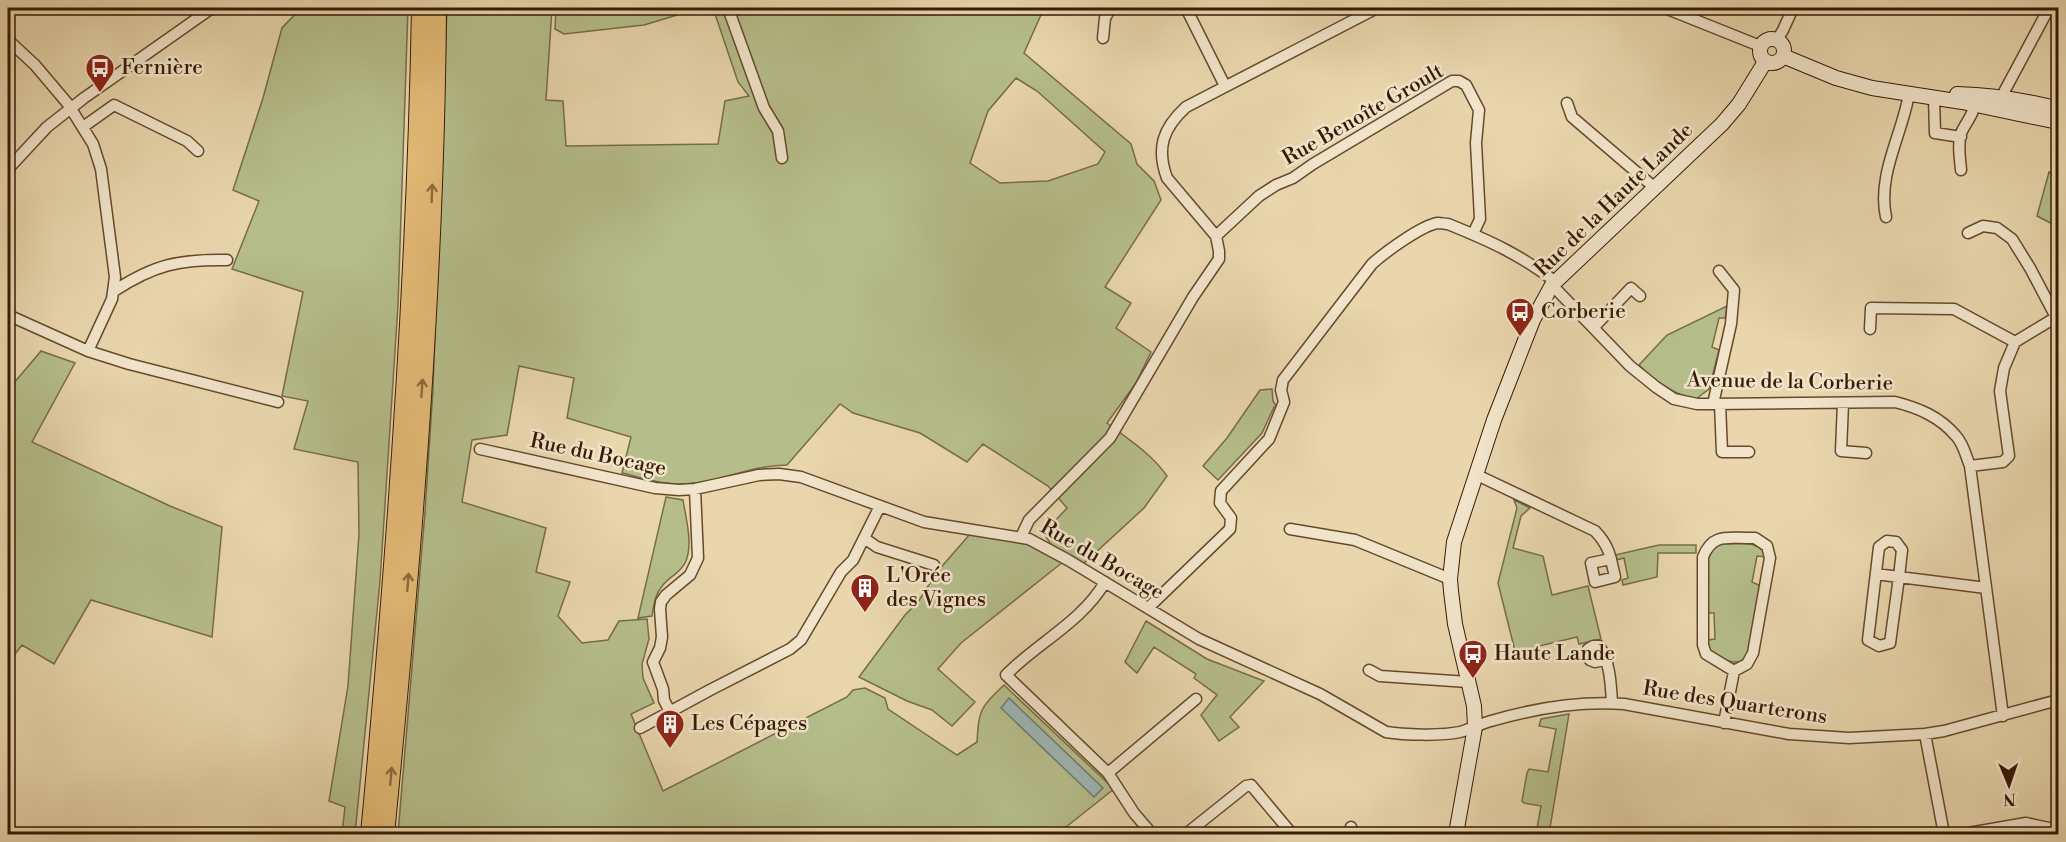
<svg xmlns="http://www.w3.org/2000/svg" width="2066" height="842" font-family="'Libre Bodoni',serif">
  <rect width="100%" height="100%" fill="#e9d6ad"/>
  <filter id="stains"><feTurbulence type="fractalNoise" baseFrequency=".00333" numOctaves="4"/><feColorMatrix values="0 0 0 0 .2 0 0 0 0 .09 0 0 0 0 .02 0 0 0 .5 -.17"/></filter>
  <radialGradient id="worn" r=".72"><stop offset=".6" stop-color="#630" stop-opacity="0"/><stop offset="1" stop-color="#630" stop-opacity=".3"/></radialGradient>
  <path fill="#b5be8b" stroke="#776c48" stroke-width="1.5" fill-rule="evenodd" d="M301,8H408L398,305L380,581L355,834H342L345,807L329,801L348,686L359,534L358,462L294,449L308,401L282,396L303,292L232,269L259,201L233,190L263,98L282,28Z
    M447,8H552L546,100L563,101L566,146L718,144L725,101L749,96L738,82L713,8H1044L1024,53L1131,144L1137,164L1154,181L1161,200L1105,287L1131,303L1116,328L1151,352L1136,383L1107,423C1128,439 1152,454 1167,476L1144,508L1083,564L1054,549L1046,537L1055,521L1067,508L1048,486L983,444L967,462L920,433L853,413L840,404L787,465C749,465 714,485 677,484C659,484 639,477 622,473L631,437L567,418L574,378L519,366L507,435L472,440L462,502L546,528L536,572L570,582L558,616L582,643L608,640L619,621L647,619L649,639L642,664L643,678L654,703L631,714L663,791L847,697L853,690L865,688L885,698L888,709L957,755L977,742C979,709 980,708 1004,685L1114,789L1066,827L1061,832L1063,834H398L425,512L433,389ZM1016,78L1037,91L1105,152L1098,164L1048,181L1000,183L970,163L988,111Z
    M556,8H682L677,15L644,25L564,34L555,29Z
    M2049,172L2058,175V227L2037,216Z
    M1727,306L1725,318H1719L1712,347L1719,350L1709,389L1696,399C1672,394 1656,382 1639,365L1667,335Z
    M41,351L75,363L32,442L170,506L222,527L212,637L91,600L54,664L22,645L8,663V390Z
    M1272,389L1273,401L1278,409L1274,407L1262,433L1218,480L1203,466L1227,438L1260,390Z
    M666,497L683,500C686,519 693,543 686,561C681,573 670,576 663,585C655,594 654,604 652,616L638,618Z
    M1514,500L1530,508L1521,516L1513,548L1543,556L1552,595L1588,586L1601,639L1579,644L1577,637L1535,647L1537,654L1517,659L1498,583L1517,508Z
    M970,534L1024,542L1063,562L961,643L938,669L975,702L952,726L932,710L907,701L859,677L905,615L918,602L937,572Z
    M1722,544C1737,544 1761,539 1766,557L1757,556L1752,582L1761,586L1747,660C1734,665 1720,660 1709,651L1708,640L1715,639L1714,613H1707L1708,553L1712,548Z
    M1659,545H1696V553H1658L1657,577L1623,585L1622,580L1628,578L1624,558L1616,560L1615,555Z
    M1146,621L1207,659L1264,681L1230,717L1239,727L1219,741L1201,715L1217,695L1194,678L1196,674L1154,647L1137,673L1125,662Z
    M1569,714L1549,834H1536L1541,806L1524,803L1522,801L1527,773L1529,769L1548,772L1556,729L1539,726L1541,719Z"/>
  <path fill="#9cb6b5" stroke="#74786e" stroke-width="1.5" d="M1009,698L1103,788L1094,797L1001,708Z"/>
  <g fill="none" stroke-linecap="round" stroke-linejoin="round">
    <g stroke="#65492e" stroke-width="13">
      <path id="street" d="M728,8L764,108L778,131L782,158
        M1186,8L1225,86
        M1665,8L1760,46
        M1103,38L1105,18L1111,8
        M8,40L35,65L68,104L93,144L101,169L115,277L112,299L88,351
        M1777,40L1783,30L1793,8
        M1934,98L1935,133L1961,137
        M1567,103L1572,117L1655,188
        M2003,104L2004,92L2049,8
        M83,127L114,105L187,141L198,151
        M8,169L47,127L84,98L212,8
        M1961,170C1960,158 1957,142 1962,131C1967,121 1973,115 1975,104
        M1886,217C1877,175 1902,135 1909,94
        M1968,233L1983,226L1997,228L2012,239L2030,268L2058,321
        M1216,236L1259,196L1276,185L1293,178L1313,164L1452,81H1459L1466,85L1479,110L1476,143L1480,219L1473,234
        M1552,285L1630,366L1656,387L1674,399L1697,404H1713L1895,402C1919,408 1940,417 1956,436C1963,443 1966,456 1970,466L2003,716
        M114,291C154,265 179,259 227,260
        M8,315L88,351L129,364L278,402
        M1594,327L1631,288L1640,296
        M1870,329L1871,308L1954,309L2015,342
        M1843,403L1841,451L1866,453
        M1713,404L1731,324L1734,290L1719,271
        M1720,404L1722,452H1749
        M480,449L655,488L679,490L695,489L759,475L779,474L801,477L924,522L1029,539L1068,560L1199,639L1320,694L1386,732C1404,735 1442,736 1460,732C1471,729 1480,724 1491,721C1532,709 1581,701 1624,704L1789,734L1849,738L1925,734L1944,731L2058,700
        M1970,466L2003,462L2009,456L2000,391L2004,368L2015,342L2058,316
        M1477,475L1595,531C1610,547 1610,556 1615,577L1595,582L1591,563L1611,559
        M1290,529L1355,540L1450,579
        M1021,537L1029,520L1110,438L1193,297L1219,259V251L1216,236L1167,178C1156,148 1163,128 1186,107L1377,8
        M864,538L877,547L934,565
        M1755,538L1767,546L1770,558L1753,653L1747,664L1734,671L1706,654L1703,645V557C1713,531 1731,539 1755,538Z
        M1876,574L1899,577L1902,550L1896,542L1887,541L1879,547L1868,640L1879,646L1890,643L1899,577L1986,588
        M1105,582C1082,622 1037,643 1006,675L1108,773L1196,699
        M1148,608L1230,529L1231,518L1220,503L1221,491L1269,439L1284,402L1281,390L1283,380L1372,264C1384,253 1422,225 1438,223C1442,223 1445,224 1448,224C1490,241 1519,254 1556,282
        M1605,660L1595,662L1590,660L1588,649L1593,646H1599C1610,660 1611,686 1612,703
        M1369,670L1380,676L1468,682
        M670,712L664,700L663,689L653,662L660,648L662,637L660,609L661,602L666,595L690,575L698,558L695,489
        M1724,723L1734,671
        M640,728L710,690L790,649L801,640L841,572L853,560L880,506
        M1925,734L1944,834
        M1108,773L1134,813L1152,834
        M1351,827L1353,834
        M1186,834L1246,786L1251,785L1292,834
        M1963,834L2026,823L2058,830"/>
    </g>
    <g stroke="#391a04" stroke-width="16">
      <path id="secondary" d="M1760 51a12 12 0 1 1 24 0a12 12 0 1 1-24 0Z
        M1783,56L1836,78L1872,88L1962,102L2058,122
        M1957,94C1992,95 2025,100 2058,109
        M1456,834L1475,727L1474,706L1455,624L1451,591L1450,579L1454,542L1494,420L1533,320L1552,285L1722,124L1739,104L1765,62"/>
    </g>
    <g stroke="#391a04" stroke-width="20">
      <path id="highway" d="M370,834C396,559 416,284 421,8
        M385,834C412,560 435,284 437,8"/>
    </g>
    <use href="#street" stroke="#f1e4ca" stroke-width="10"/>
    <use href="#secondary" stroke="#f1e4ca" stroke-width="14"/>
    <use href="#highway" stroke="#e4bb76" stroke-width="18"/>
  </g>
  <defs><path id="oneway-shaft" d="M-6 0H5M1.5-3L5.5 0L1.5 3" fill="none" stroke-width="1.6" stroke-linecap="round" stroke-linejoin="round" transform="scale(1.5)"/></defs>
  <g stroke="#8e6a3d">
    <use href="#oneway-shaft" transform="translate(432 193) rotate(-88)"/>
    <use href="#oneway-shaft" transform="translate(422 388) rotate(-86)"/>
    <use href="#oneway-shaft" transform="translate(408 582) rotate(-85)"/>
    <use href="#oneway-shaft" transform="translate(391 776) rotate(-85)"/>
  </g>
  <defs>
    <g id="bus-pin" transform="scale(1.5)"><path d="M0 17L-7.5 6A9.5 9.5 0 1 1 7.5 6Z" fill="#8f2418" stroke="#f1e4ca"/><path d="M-5-6H5V4H4V6H2V4H-2V6H-4V4H-5ZM-3.5-4V0h7V-4ZM-3.5 1.2v1.5H-2V1.2ZM2 1.2v1.5H3.5V1.2Z" fill="#fff"/></g>
    <g id="building-pin" transform="scale(1.5)"><path d="M0 17L-7.5 6A9.5 9.5 0 1 1 7.5 6Z" fill="#8f2418" stroke="#f1e4ca"/><path d="M-4-6H4V6H1V3H-1V6H-4ZM-2.5-4.3h1.7v1.8h-1.7ZM.8-4.3h1.7v1.8H.8ZM-2.5-1h1.7V.8h-1.7ZM.8-1h1.7V.8H.8Z" fill="#fff"/></g>
  </defs>
  <g fill-rule="evenodd">
    <use href="#bus-pin" x="100" y="68"/>
    <use href="#bus-pin" x="1520" y="312"/>
    <use href="#building-pin" x="865" y="588"/>
    <use href="#bus-pin" x="1473" y="654"/>
    <use href="#building-pin" x="670" y="724"/>
  </g>
  <g text-anchor="middle" dominant-baseline="central" stroke-width="5" stroke-linejoin="round" paint-order="stroke">
    <g font-size="21" fill="#391a04" stroke="#f1e4ca" text-anchor="start">
      <text x="121" y="68">Fernière</text>
      <text x="1541" y="312">Corberie</text>
      <text x="886" y="576">L'Orée<tspan x="886" dy="24">des Vignes</tspan></text>
      <text x="1494" y="654">Haute Lande</text>
      <text x="691" y="724">Les Cépages</text>
    </g>
    <g font-size="21" fill="#391a04" stroke="#f1e4ca">
      <text transform="translate(1363 115) rotate(-30)">Rue Benoîte Groult</text>
      <text transform="translate(1614 200) rotate(-44)">Rue de la Haute Lande</text>
      <text transform="translate(1790 382) rotate(1)">Avenue de la Corberie</text>
      <text transform="translate(598 455) rotate(12)">Rue du Bocage</text>
      <text transform="translate(1102 560) rotate(30)">Rue du Bocage</text>
      <text transform="translate(1735 703) rotate(9)">Rue des Quarterons</text>
    </g>
  </g>
  <rect width="2066" height="842" fill="none" stroke="#e9d6ad" stroke-width="30"/>
  <rect x="9" y="9" width="2048" height="824" fill="none" stroke="#391a04" stroke-width="3"/>
  <rect x="15" y="15" width="2036" height="812" fill="none" stroke="#391a04" stroke-width="1.5"/>
  <g transform="translate(2009 785) rotate(178)" stroke="#f1e4ca" stroke-width="4.5" paint-order="stroke">
  <path d="M0-4.5L10 22L0 15L-10 22Z" fill="#391a04"/>
  <text y="-9" font-size="16" font-weight="bold" text-anchor="middle" fill="#391a04">N</text>
  </g>
  <rect width="100%" height="100%" filter="url(#stains)"/>
  <rect width="100%" height="100%" fill="url(#worn)"/>
</svg>
